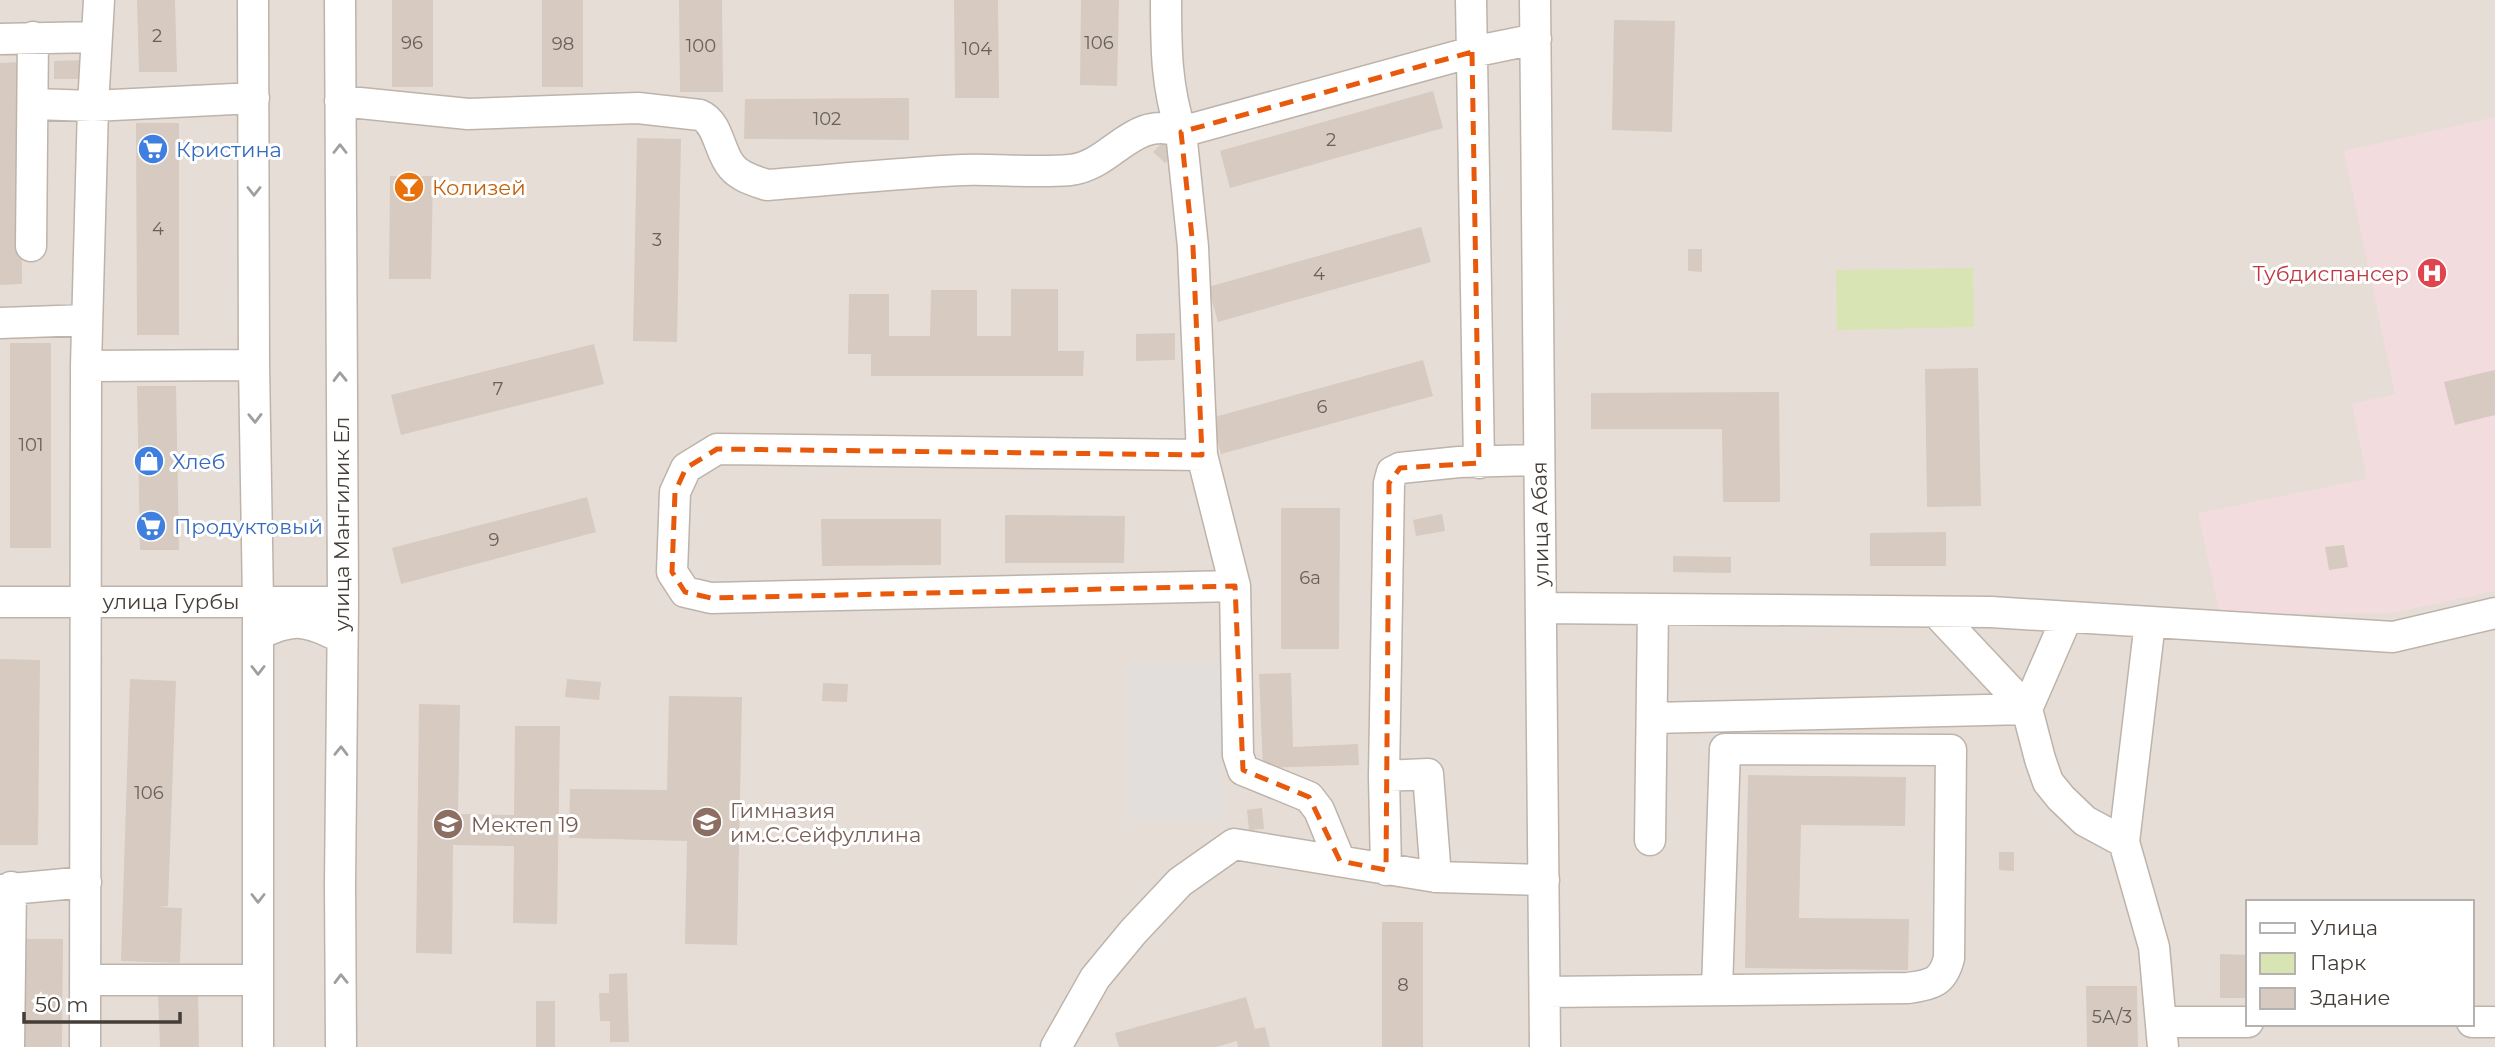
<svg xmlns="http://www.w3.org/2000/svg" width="2495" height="1047" font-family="Montserrat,sans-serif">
  <rect width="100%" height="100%" fill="#f3ede8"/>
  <path fill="#e6ded6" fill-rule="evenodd" d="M0,0H2495V1047H0ZM2248,902H2472V1024H2248Z"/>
  <path fill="#f2dcde" d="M2495,117V591L2391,613L2220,614L2198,513L2367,479L2352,404L2395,394L2344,151Z"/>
  <path fill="#d8e4b3" d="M1973,268L1974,327L1837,330L1836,270Z"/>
  <path fill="#e1dedc" d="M1126,663H1222V818L1126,819Z"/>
  <path fill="#d6cac1" d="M137,0H175L177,72H139Z
    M392,0H433V87H392Z
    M542,0H583V87H542Z
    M679,0H722L723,92H680Z
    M954,0H998L999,98H955Z
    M1081,0H1119L1117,86L1080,85Z
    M1614,20L1675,21L1672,132L1612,130Z
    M87,60V79H54V61Z
    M20,62L22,284L0,285V63Z
    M1433,91L1443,128L1230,188L1220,151Z
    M909,98V140L744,139L745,99Z
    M136,123H179V335H137Z
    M637,138L681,139L677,342L633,341Z
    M1166,139L1177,150L1165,163L1153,152Z
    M390,176H433L431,279H389Z
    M1421,227L1431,262L1218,322L1208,287Z
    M1688,249H1702V272L1688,271Z
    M1011,289H1058V351H1084L1083,376H871V354H848L849,294H889V336H930L931,290H977V336H1011Z
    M1175,333V360L1136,361V334Z
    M10,343H51V548H10Z
    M594,344L604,384L401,435L391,395Z
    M1423,360L1433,396L1221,454L1211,418Z
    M1978,368L1981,506L1927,507L1925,369Z
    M2495,370V415L2455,425L2444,382Z
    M137,386H176L179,550H140Z
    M1779,392L1780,502H1723L1722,429H1591V393Z
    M587,497L596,532L401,584L392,548Z
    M1281,508H1340L1339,649H1281Z
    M1442,514L1445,531L1416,536L1413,520Z
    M1005,515L1125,516L1124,563H1005Z
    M821,519H941V565L822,566Z
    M1946,532V566H1870V533Z
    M2344,545L2348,567L2329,570L2325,547Z
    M1673,556L1731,557V573L1673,572Z
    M0,659L40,660L38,845H0Z
    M1291,673L1293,747L1358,744L1359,765L1263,768L1259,674Z
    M130,679L176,681L168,906L156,907L182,908L180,963L121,961Z
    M567,679L601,682L599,700L565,697Z
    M823,683L848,684L847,702L822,701Z
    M669,696L742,697L737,945L685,944L687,841L569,838L570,789L667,790Z
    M419,704L460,705L458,814L514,815L515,726H560L557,924L513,923L514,846L453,845L452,954L416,953Z
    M1748,775L1906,777L1905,826L1801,825L1799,918L1909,919L1908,970L1745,968Z
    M1262,808L1264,829L1249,830L1247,810Z
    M1999,852H2014V871L1999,870Z
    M1382,922H1423V1047H1382Z
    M25,939H63L62,1047H25Z
    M2220,954L2248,955V998H2220Z
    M627,973L629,1042H610V1021H600L599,993H609V974Z
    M2086,986H2137L2138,1047H2087Z
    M198,993L199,1047H160L158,994Z
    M1246,997L1255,1029L1265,1027L1270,1047H1238L1237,1041L1216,1047H1119L1115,1033Z
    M536,1001H555V1047H536Z"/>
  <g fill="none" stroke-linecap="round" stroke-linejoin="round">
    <g stroke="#bdb3ab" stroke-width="33">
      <path id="minor" d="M253,0L254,365L258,602V1047
        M340,0L343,602L340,884L341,1047
        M1166,0C1166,47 1166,86 1181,132L1472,52L1536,39
        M1471,0L1479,463
        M1535,0L1545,1047
        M0,39L96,37
        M340,101L468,114L638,108L700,115C719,123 719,153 732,167C740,177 755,181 767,185C832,180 898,173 963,170C999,169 1035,173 1070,170C1112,166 1133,113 1181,132L1193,247L1202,455
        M34,104L93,106L254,98
        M31,246L33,37
        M0,323L87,320
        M86,366L93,106L99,0
        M1235,586L711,598L685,592L672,572L675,492L686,468L717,449L1202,455L1235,586L1238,755L1243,770L1309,797L1319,810L1340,861
        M0,602H343
        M1541,608L1991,612L2393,637L2495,613
        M1936,612L2027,709L2040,759L2048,782L2061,798L2085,821L2124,842
        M2150,622L2124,842L2154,947L2163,1047
        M258,635C295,616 307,621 342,638
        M2027,709L2067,617
        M1652,718L2027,709
        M1384,776L1386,870
        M1650,840L1653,609
        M1436,877L1428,774L1384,776L1389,483L1392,472L1400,468L1459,462L1539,460
        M0,890L86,882
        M85,980H258
        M1545,992L1908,988C1932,985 1943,982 1949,958L1951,750L1725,749L1717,990
        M2162,1022H2248
        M2472,1022H2495
        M9,1047L11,887
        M85,1047L86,366L254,365
        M1056,1047L1095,978L1133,932L1180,882L1234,844L1436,877L1544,880"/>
    </g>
    <use href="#minor" stroke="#fff" stroke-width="30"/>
  </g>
  <defs><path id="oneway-chevron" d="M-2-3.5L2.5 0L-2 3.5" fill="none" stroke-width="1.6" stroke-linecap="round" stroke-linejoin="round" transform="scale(1.75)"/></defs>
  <g stroke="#a29e9b">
    <use href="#oneway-chevron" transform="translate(340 149) rotate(-90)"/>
    <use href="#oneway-chevron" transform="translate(254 191) rotate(90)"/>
    <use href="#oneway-chevron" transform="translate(340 377) rotate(-91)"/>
    <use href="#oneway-chevron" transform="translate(255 418) rotate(89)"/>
    <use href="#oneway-chevron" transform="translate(258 670) rotate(90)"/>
    <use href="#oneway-chevron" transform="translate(341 751) rotate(-89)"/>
    <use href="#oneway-chevron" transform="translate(258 898) rotate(90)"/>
    <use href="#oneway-chevron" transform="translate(341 979) rotate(-91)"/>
  </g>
  <path fill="none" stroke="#e8590c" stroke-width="5" stroke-dasharray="14 9" stroke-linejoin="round" d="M1472,52L1479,463L1400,468L1389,483L1386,870L1340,861L1309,797L1243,770L1235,586L711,598L685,592L672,572L675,492L686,468L717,449L1202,455L1193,247L1181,132Z"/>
  <defs>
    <g id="supermarket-disc" transform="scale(1.575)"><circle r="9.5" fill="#3f7fe0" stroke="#fff"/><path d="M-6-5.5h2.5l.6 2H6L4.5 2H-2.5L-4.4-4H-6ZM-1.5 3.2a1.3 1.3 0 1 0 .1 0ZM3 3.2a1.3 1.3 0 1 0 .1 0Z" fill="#fff"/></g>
    <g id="bar-disc" transform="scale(1.575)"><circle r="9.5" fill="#e8710a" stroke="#fff"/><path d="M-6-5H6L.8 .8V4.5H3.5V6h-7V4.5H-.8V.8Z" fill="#fff"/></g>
    <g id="hospital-disc" transform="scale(1.575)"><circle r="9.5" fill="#e0444e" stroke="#fff"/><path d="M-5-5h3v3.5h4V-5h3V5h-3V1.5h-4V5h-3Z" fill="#fff"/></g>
    <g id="shop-disc" transform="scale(1.575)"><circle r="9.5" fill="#3f7fe0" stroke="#fff"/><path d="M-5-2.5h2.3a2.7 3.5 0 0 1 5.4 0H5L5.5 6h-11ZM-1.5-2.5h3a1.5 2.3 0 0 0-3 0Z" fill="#fff"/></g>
    <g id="school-disc" transform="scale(1.575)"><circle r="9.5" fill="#8d6e63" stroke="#fff"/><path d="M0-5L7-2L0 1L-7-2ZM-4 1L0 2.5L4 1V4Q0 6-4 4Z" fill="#fff"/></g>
  </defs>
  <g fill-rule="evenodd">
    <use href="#supermarket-disc" x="153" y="149"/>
    <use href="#bar-disc" x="409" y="187"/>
    <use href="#hospital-disc" x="2432" y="273"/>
    <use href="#shop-disc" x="149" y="461"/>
    <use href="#supermarket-disc" x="151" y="526"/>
    <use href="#school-disc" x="707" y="822"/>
    <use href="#school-disc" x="448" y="824"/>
  </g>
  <g text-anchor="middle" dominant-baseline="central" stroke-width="6" stroke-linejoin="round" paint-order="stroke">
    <g font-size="18" fill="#69605a">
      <text x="157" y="36">2</text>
      <text x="412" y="43">96</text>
      <text x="1099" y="43">106</text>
      <text x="563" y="44">98</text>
      <text x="701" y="46">100</text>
      <text x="977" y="49">104</text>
      <text x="827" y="119">102</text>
      <text x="1331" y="140">2</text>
      <text x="158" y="229">4</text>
      <text x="657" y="240">3</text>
      <text x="1319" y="274">4</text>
      <text x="498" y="389">7</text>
      <text x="1322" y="407">6</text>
      <text x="31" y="445">101</text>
      <text x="494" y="540">9</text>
      <text x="1310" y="578">6а</text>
      <text x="149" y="793">106</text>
      <text x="1403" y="985">8</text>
      <text x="2112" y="1017">5А/3</text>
    </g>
    <g font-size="21" fill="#366cbe" stroke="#fff" text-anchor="start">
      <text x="176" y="149">Кристина</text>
      <text x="172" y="461">Хлеб</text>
      <text x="174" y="526">Продуктовый</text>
    </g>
    <g font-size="21" fill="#c56008" stroke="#fff" text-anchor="start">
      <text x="432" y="187">Колизей</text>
    </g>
    <g font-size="21" fill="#be3a42" stroke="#fff" text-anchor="end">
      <text x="2409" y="273">Тубдиспансер</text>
    </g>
    <g font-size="21" fill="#453d37" stroke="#fff">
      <text transform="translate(341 524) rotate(-90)">улица Мангилик Ел</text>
      <text transform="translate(1540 524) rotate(-91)">улица Абая</text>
      <text x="171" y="601">улица Гурбы</text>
    </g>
    <g font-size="21" fill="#785e54" stroke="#fff" text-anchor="start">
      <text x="730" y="810">Гимназия<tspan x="730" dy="24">им.С.Сейфуллина</tspan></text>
      <text x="471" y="824">Мектеп 19</text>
    </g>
  </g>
  <rect x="2246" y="900" width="228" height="126" fill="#ffffff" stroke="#b5b1af" stroke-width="2"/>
  <rect x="2260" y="923" width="35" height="10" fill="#ffffff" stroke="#b5b1af" stroke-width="2"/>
  <text x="2310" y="935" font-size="21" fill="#453d37">Улица</text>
  <rect x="2260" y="953" width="35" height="21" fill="#d8e4b3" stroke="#b5b1af" stroke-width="2"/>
  <text x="2310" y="970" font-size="21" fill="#453d37">Парк</text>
  <rect x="2260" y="988" width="35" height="21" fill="#d6cac1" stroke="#b5b1af" stroke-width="2"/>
  <text x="2310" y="1005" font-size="21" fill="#453d37">Здание</text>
  <path d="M24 1012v10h156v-10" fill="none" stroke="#453d37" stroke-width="3.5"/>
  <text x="35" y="1012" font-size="21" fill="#453d37" stroke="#ffffff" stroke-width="5" paint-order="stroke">50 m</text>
</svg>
